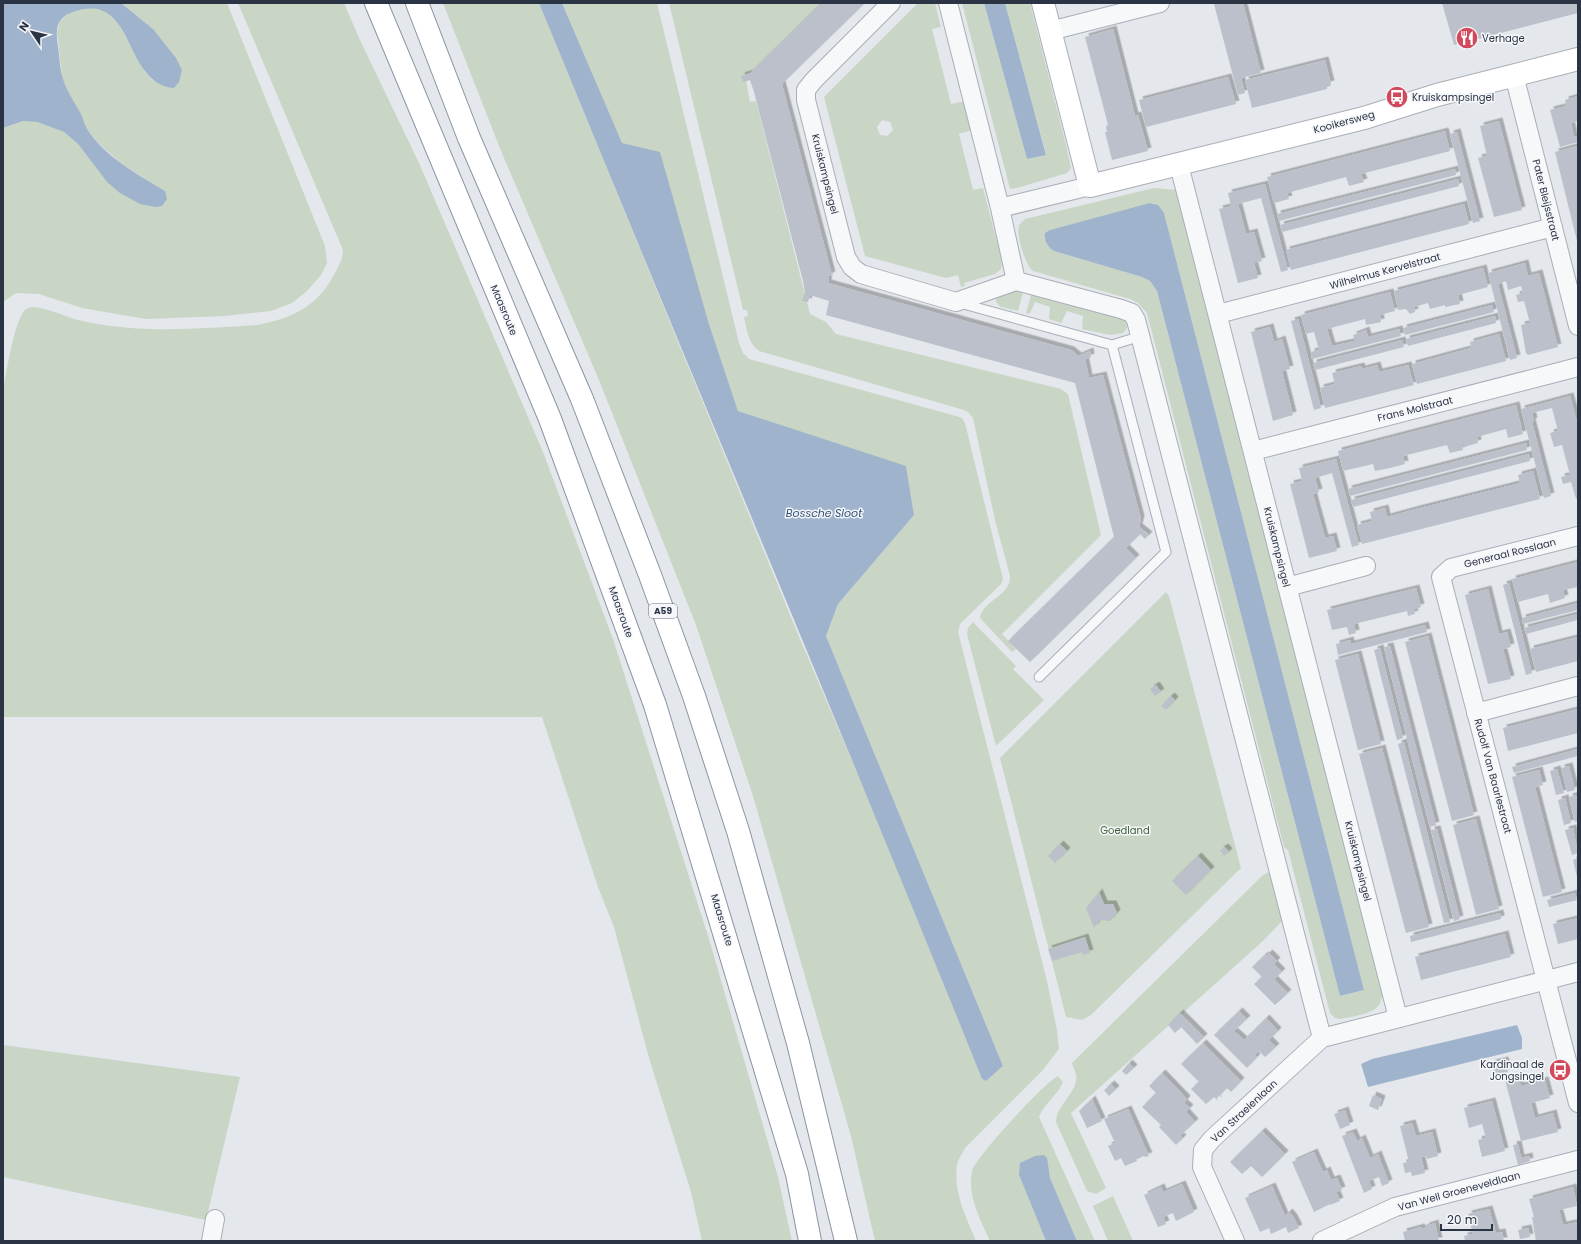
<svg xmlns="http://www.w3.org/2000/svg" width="1581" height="1244" font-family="Poppins,sans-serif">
  <defs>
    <filter id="shadow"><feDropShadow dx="3.5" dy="-3.5" stdDeviation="0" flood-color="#0004"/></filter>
  </defs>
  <rect width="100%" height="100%" fill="#e4e7ec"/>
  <path fill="#c9d6c5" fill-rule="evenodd" d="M121,3H227L325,246L327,263L321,275L307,291L292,303L271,311L224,316L146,319L82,308L39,294L16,293L3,302V128L23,121L37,122L64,132L78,144L107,182L165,191L123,165L97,142L86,128L81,114L63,85L57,32L60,21L72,11L90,8L103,10L116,19L145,72L153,81V29Z
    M238,3H344L359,38L419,163L543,452L613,639L709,939L778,1177L792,1241H702L691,1192L649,1058L614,927L598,887L542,717H3V390C6,375 15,316 26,309C36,302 66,317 78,320C138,334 197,329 257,325C294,318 318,306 335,273C339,265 343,259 343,250Z
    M443,3H539L800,639L882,831L982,1079L986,1081L1003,1066L826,636L838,604L914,515L906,467L738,411L708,321L622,144L562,3H657L739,343L743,353L749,359L956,416L962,418L965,423L1003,579L1001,584L960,624L958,632L1047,981L1057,1030L1059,1049L1042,1071L965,1148C963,1153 958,1159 957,1165C953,1192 966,1217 976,1241H875L851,1136L753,796L696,625L599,380L501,151Z
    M669,3H822L746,79L750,102L756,101L810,314L826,322L836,334L1061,389L1068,394L1101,535L1002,634L1016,649L1012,652L980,618C982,601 1011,596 1010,576L995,520L973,418L968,412L964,410L759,351C748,343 747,330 744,317L748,316L747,310H743Z
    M918,3H935L941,27L932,29L951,104L965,101L972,130L959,134L973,190L983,188L1002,261L1001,269L995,274L964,283L965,286L961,287L958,275L946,278L865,256L824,97ZM882,120L890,122L893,130L887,136L880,135L877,127Z
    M962,3H984L1027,159L1046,154L1005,3H1030L1066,145L1071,168L1067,173L1017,188L1010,189Z
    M1154,188L1177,190L1386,997L1381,998C1382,1014 1353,1016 1341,1019L1335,1018L1330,1013L1288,850L1284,847L1147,313L1138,303L1130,299L1033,271C1025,264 1016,235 1019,225L1025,219ZM1153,203L1164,213L1364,990L1340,996L1157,291L1150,281L1142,277L1054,251C1049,247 1045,243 1044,236L1050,230Z
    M1024,289L1018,311L1001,307L996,302V296L1001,292Z
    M1032,291L1123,317L1126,321L1127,328L1123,333L1110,335L1082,329L1083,316L1067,311L1061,323L1049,319L1050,307L1035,302L1030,313L1026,314Z
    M1166,592L1169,596L1241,868L1091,1015L1082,1020L1066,1017L1000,758Z
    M973,622L1016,666L1013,669L1044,700L996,746L967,634L968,628Z
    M1273,870L1286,917L1263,941L1071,1113L1106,1188L1096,1194L1087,1191L1056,1122C1056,1105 1079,1091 1076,1075C1075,1071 1073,1067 1072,1063L1263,875Z
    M3,1045L240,1077L206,1220L3,1177Z
    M1058,1076L1063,1082C1057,1096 1043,1105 1039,1117L1095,1241H1077L1050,1178L1048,1168L1019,1175L1046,1241H990C980,1219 967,1196 972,1171C974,1159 1045,1082 1058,1076Z
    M1113,1196L1133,1241H1108L1093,1206Z"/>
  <path fill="#9fb4cc" d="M3,3H121L153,29L176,58L182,70L179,82L174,88C125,84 135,1 84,9C75,11 66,13 60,21C54,30 58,44 59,54C61,82 66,88 80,112C83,117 84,124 87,129C105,157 137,174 165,191L167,199L162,206L156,207L140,204L120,193L107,182L78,144L64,132L37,122L23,121L3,128Z
    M539,3H562L622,143L660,152L708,321L738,411L906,466L914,515L838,604L826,636L1003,1066L986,1081L982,1079C837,719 686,362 539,3Z
    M984,3H1005L1046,155L1027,159Z
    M1150,203L1158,205L1164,213L1364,990L1340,996L1157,291L1150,281L1142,277L1054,251C1048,247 1043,240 1045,233L1050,230Z
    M1517,1025L1522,1038V1049L1368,1087L1361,1064L1372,1059Z
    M1044,1155L1047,1158L1050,1178L1077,1241H1046L1019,1175L1020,1163L1035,1156Z"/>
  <path fill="#bbc0ca" filter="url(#shadow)" d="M821,3H865L782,84L832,275L829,276L828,283L1071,350L1078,356L1090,351L1091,357L1085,359L1089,378L1103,375L1141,519L1139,527L1149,535L1145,539L1140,534L1126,548L1136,558L1030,662L1008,641L1114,537L1075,383L826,315L829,301L810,295L808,302L802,301L805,292L803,281L754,92L750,80L743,82L741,76L750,73Z
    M1243,3L1261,73L1241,78L1245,93L1238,95L1214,4Z
    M1442,3H1578V13L1454,45Z
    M1113,29L1135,116L1138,115L1148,151L1112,160L1105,132H1107L1106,126L1108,125L1085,37Z
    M1325,60L1331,84L1327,85V89L1252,108L1245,80Z
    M1228,77L1236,104L1146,127L1139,100Z
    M1578,96V121L1571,123L1574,137L1578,136V142L1560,147L1550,110L1566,106L1565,100Z
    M1499,121L1522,210L1494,217L1478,158L1487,156L1480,126Z
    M1445,131L1450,151L1361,174L1364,182L1349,186L1346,177L1287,193L1289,199L1274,203L1267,177Z
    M1457,132L1480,221L1473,223L1450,134Z
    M1577,146L1578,241H1577L1555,152Z
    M1455,169L1456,175L1279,221L1277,214Z
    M1458,179L1459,186L1282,232L1280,225Z
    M1265,184L1288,270L1281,272L1261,198L1238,204L1246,234L1254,232L1262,261L1254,263L1258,278L1238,283L1219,209L1231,206L1228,193Z
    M1464,204L1469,224L1291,270L1286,250Z
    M1525,263L1528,276L1539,273L1558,347L1528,355L1526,353L1521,325L1530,323L1524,301L1518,302L1516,295L1523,293L1521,286L1508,290L1506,281L1498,284L1517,358L1510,360L1488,273Z
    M1483,268L1488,287L1458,295L1460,304L1445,307V305L1430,309L1428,303L1414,307L1415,312L1410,314L1406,309L1398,310L1394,291Z
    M1390,292L1395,311L1380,315L1381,322L1366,325L1365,319L1327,329L1332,346L1355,341L1353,335L1366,330L1368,337L1399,329L1401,336L1312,359L1311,352L1319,350L1314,332L1306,334L1301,315Z
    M1492,305L1494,312L1405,335L1403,328Z
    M1495,316L1496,323L1408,346L1406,339Z
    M1298,319L1321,408L1314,410L1291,321Z
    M1270,327L1274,342L1282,339L1290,369L1282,371L1293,415L1273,421L1251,332Z
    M1499,334L1506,361L1417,384L1412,364L1471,348L1470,342Z
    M1402,340L1404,347L1315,370L1313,363Z
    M1377,365L1379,372L1408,365L1414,385L1325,408L1320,388L1335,384L1332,373L1361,366L1362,369Z
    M1570,396L1578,426V498L1576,499L1571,482L1563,484L1561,477L1570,475L1562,445L1554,447L1550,433L1558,431L1552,408L1532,413L1534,421L1532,422L1551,496L1544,498L1521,409Z
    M1516,405L1523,434L1508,438L1506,429L1477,437L1478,443L1464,447L1461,441L1463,450L1450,453L1447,445L1403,456L1405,464L1390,468L1375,471L1373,464L1343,471L1338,451Z
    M1526,443L1527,450L1350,496L1348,489Z
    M1529,454L1530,461L1353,507L1351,500Z
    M1336,459L1359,545L1352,547L1332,473L1315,478L1319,492L1313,494L1325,538L1333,536L1337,551L1309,558L1290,484L1302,481L1299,468Z
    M1533,471L1540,499L1362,544L1357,525L1372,521L1370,512L1385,508L1387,517L1416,509L1520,483L1518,475Z
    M1578,562V587L1563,590L1565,598L1550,603L1548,594L1518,602L1512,579Z
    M1509,583L1532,673L1526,675L1503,585Z
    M1416,588L1421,607L1414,609L1415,614L1408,616L1407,611L1354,624L1356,633L1349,635L1347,627L1332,630L1327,610Z
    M1488,589L1499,634L1507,632L1511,647L1503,649L1511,679L1488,684L1465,595Z
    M1578,603V610L1523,624L1522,618Z
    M1578,614V620L1526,634L1524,628Z
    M1425,625L1427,632L1338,655L1336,644L1350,640L1351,644Z
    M1428,636L1474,815L1452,821L1405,642Z
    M1578,637V661L1536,672L1530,649Z
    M1390,646L1405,705L1436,825L1430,827L1414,767L1384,647Z
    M1380,648L1403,738L1397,740L1374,650Z
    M1358,654L1381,744L1358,750L1335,660Z
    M1156,685L1161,692L1155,696L1150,689Z
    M1171,696L1175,700L1166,710L1161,706Z
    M1578,709V733L1508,751L1503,728Z
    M1404,742L1450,922L1444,923L1398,744Z
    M1382,748L1429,927L1406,933L1359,754Z
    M1578,749V756L1514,773L1512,767Z
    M1569,766L1575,790L1567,792L1561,768Z
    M1557,769L1564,793L1556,795L1550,771Z
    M1539,770L1543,785L1535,787L1562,892L1543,897L1512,777Z
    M1576,795L1578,821L1575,822L1569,797Z
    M1565,798L1571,823L1564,825L1558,800Z
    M1476,819L1499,909L1476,915L1453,825Z
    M1573,828L1578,853L1572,855L1565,830Z
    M1437,829L1460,919L1454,921L1431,830Z
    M1060,844L1067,851L1055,863L1048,856Z
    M1225,847L1229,852L1224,856L1220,850Z
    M1198,856L1211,870L1186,895L1172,881Z
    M1578,858V877H1577L1573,860Z
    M1099,892L1104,904H1113L1117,913L1110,921L1100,920L1094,928L1086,908Z
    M1575,893L1577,900L1549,907L1547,900Z
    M1500,913L1501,919L1411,942L1410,936Z
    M1578,918V939L1558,944L1553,924Z
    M1505,934L1511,957L1421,980L1415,957Z
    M1085,937L1090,953L1083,955L1082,952L1052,961L1048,949Z
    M1269,953L1277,961L1274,964L1282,972L1274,979L1288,993L1275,1005L1254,984L1262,977L1252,967L1265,955L1266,956Z
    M1239,1011L1247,1019L1234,1031L1244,1040L1266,1018L1278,1031L1269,1040L1276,1047L1265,1057L1259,1051L1255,1055L1257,1057L1247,1068L1214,1035Z
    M1180,1013L1204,1037L1197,1044L1181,1027L1175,1033L1168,1025Z
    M1203,1043L1241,1081L1231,1092L1227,1088L1217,1098L1218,1101L1214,1097L1206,1104L1191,1089L1199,1082L1181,1064Z
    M1505,1060L1508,1072L1495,1075L1492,1063Z
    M1129,1063L1134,1068L1126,1075L1122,1071Z
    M1162,1073L1187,1099L1184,1103L1190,1108L1186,1112L1195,1122L1180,1136L1183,1138L1176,1145L1159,1127L1161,1125L1142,1107L1156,1093L1149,1086Z
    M1518,1077L1521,1086L1545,1080L1550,1098L1531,1103L1535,1118L1553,1113L1558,1132L1521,1141L1505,1080Z
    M1111,1084L1116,1089L1109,1096L1104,1090Z
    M1373,1095L1382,1099L1378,1110L1369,1106Z
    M1092,1099L1102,1121L1087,1128L1079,1111Z
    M1492,1101L1505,1151L1482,1157L1478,1140L1486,1138L1482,1124L1469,1128L1464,1108Z
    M1128,1109L1149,1156L1145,1157L1144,1156L1136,1159L1137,1161L1125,1166L1121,1158L1115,1161L1108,1146L1115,1143L1104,1119Z
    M1345,1110L1350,1125L1340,1129L1334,1114Z
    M1412,1123L1416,1136L1432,1132L1438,1156L1427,1159L1426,1156L1421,1157L1425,1173L1412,1176L1411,1172L1405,1173L1403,1163L1409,1162L1400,1126Z
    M1262,1131L1285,1154L1262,1177L1251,1166L1242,1174L1230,1162Z
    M1353,1132L1357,1141L1362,1138L1370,1158L1378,1154L1389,1183L1382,1186L1379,1177L1369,1181L1372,1189L1364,1193L1342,1136Z
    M1518,1144L1521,1158L1529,1156L1530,1161L1518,1165L1513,1145Z
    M1314,1152L1323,1172L1327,1170L1331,1180L1337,1178L1342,1190L1336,1192L1340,1201L1330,1205V1204L1314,1212L1292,1162Z
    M1182,1184L1194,1212L1176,1221L1173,1213L1163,1217L1166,1224L1158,1227L1144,1195L1161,1187L1163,1192Z
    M1272,1186L1285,1216L1289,1212L1294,1218L1299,1228L1288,1233L1286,1227L1271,1234L1269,1228L1260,1232L1245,1198Z
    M1573,1187L1577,1206L1559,1210L1563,1225L1578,1222V1241H1536L1532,1217H1534L1529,1199Z
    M1489,1209L1496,1233L1502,1232L1504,1241H1465L1464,1236L1473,1234L1468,1214Z
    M1435,1223L1439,1241H1405L1403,1232L1421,1227L1422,1229L1426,1227V1226Z
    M1528,1228L1530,1237L1520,1239L1518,1230Z"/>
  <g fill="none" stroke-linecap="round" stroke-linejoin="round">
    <g stroke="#a9aeb7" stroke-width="11">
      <path id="lane" d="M960,303L1112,345L1141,336
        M1039,677L1166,552L1112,345"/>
    </g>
    <g stroke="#a9aeb7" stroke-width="20">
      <path id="street" d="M891,3L814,80L806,90V100L846,257L852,267L861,274L956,302L1016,281
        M948,3L1000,208L1016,281L1121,309L1132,313L1136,320L1322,1038
        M1050,31L1160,3
        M1514,75L1578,326
        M1179,165L1398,1018
        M1000,208L1090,186
        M1218,314L1553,227
        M1253,451L1578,367
        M1578,536L1451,568L1441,577L1578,1103
        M1287,587L1366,566
        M1476,713L1578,686
        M211,1241L215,1219
        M1235,1241L1202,1167L1203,1150L1212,1139L1322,1038L1578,972
        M1322,1241L1395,1207L1578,1160"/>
    </g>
    <g stroke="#a9aeb7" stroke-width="24">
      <path id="secondary" d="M1043,3L1090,186L1364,118L1437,95L1578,59"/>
    </g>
    <g stroke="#8b94a3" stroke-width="24">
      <path id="highway" d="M376,3L550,419L655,705L797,1174L810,1241
        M417,3L469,138L582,399L650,575L694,696L738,831L798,1043L846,1241"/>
    </g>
    <use href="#lane" stroke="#f7f8fa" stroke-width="9"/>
    <use href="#street" stroke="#f7f8fa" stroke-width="18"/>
    <use href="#secondary" stroke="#fff" stroke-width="22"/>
    <use href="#highway" stroke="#fff" stroke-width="22"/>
  </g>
  <defs>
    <g id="restaurant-disc" transform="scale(1.15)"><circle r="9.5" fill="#d1495b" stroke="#f4f6f9"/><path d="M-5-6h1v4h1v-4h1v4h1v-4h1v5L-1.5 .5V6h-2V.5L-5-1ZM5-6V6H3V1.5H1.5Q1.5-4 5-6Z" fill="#fff"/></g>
    <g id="bus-disc" transform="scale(1.15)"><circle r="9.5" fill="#d1495b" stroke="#f4f6f9"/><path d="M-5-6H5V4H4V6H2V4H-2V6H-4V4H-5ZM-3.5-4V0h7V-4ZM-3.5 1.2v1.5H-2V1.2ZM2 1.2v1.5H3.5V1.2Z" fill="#fff"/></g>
  </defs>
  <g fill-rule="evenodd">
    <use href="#restaurant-disc" x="1467" y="38"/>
    <use href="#bus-disc" x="1397" y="97"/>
    <use href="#bus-disc" x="1560" y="1070"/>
  </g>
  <g text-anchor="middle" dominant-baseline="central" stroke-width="3" stroke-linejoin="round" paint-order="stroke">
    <rect fill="#f4f6f9" stroke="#676e7b" stroke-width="1" x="649" y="604" width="28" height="14" rx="3"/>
    <g font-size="9" font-weight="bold" fill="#2b3445">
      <text x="663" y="611">A59</text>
    </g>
    <g font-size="10" fill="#2b3445" stroke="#f4f6f9" text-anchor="start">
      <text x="1482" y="38">Verhage</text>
      <text x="1412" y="97">Kruiskampsingel</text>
      <text x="1544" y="1064" text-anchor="end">Kardinaal de<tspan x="1544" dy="12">Jongsingel</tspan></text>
    </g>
    <g font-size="10" fill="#2b3445" stroke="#f4f6f9">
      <text transform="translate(1344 122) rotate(-15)">Kooikersweg</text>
      <text transform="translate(825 174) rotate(76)">Kruiskampsingel</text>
      <text transform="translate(1546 200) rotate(76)">Pater Bleijsstraat</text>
      <text transform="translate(1385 271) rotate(-15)">Wilhelmus Kervelstraat</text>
      <text transform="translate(504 310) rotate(67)">Maasroute</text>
      <text transform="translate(1415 409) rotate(-14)">Frans Molstraat</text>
      <text transform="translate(1277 547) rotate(76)">Kruiskampsingel</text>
      <text transform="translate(1510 553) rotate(-14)">Generaal Rosslaan</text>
      <text transform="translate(621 612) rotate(70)">Maasroute</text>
      <text transform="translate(1493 776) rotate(75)">Rudolf Van Baarlestraat</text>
      <text transform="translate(1358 861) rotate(76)">Kruiskampsingel</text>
      <text transform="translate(722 920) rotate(73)">Maasroute</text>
      <text transform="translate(1244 1111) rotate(-43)">Van Straelenlaan</text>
      <text transform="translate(1459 1191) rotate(-15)">Van Well Groeneveldlaan</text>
    </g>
    <g font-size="10" fill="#3f6138" stroke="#f4f6f9">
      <text x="1125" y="830">Goedland</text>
    </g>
    <g font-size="11" font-style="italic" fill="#34527a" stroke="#f4f6f9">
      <text x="824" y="513">Bossche Sloot</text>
    </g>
  </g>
  <rect width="1581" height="1244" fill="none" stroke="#2b3445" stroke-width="8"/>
  <g transform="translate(32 32) rotate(305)" stroke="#f4f6f9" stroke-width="3" paint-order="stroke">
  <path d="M0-3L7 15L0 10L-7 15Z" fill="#2b3445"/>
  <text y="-6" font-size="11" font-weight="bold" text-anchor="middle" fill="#2b3445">N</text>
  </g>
  <path d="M1441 1224v6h51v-6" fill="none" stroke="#2b3445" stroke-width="2"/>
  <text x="1447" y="1224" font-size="12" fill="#2b3445" stroke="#f4f6f9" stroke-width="3" paint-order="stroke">20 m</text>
</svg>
